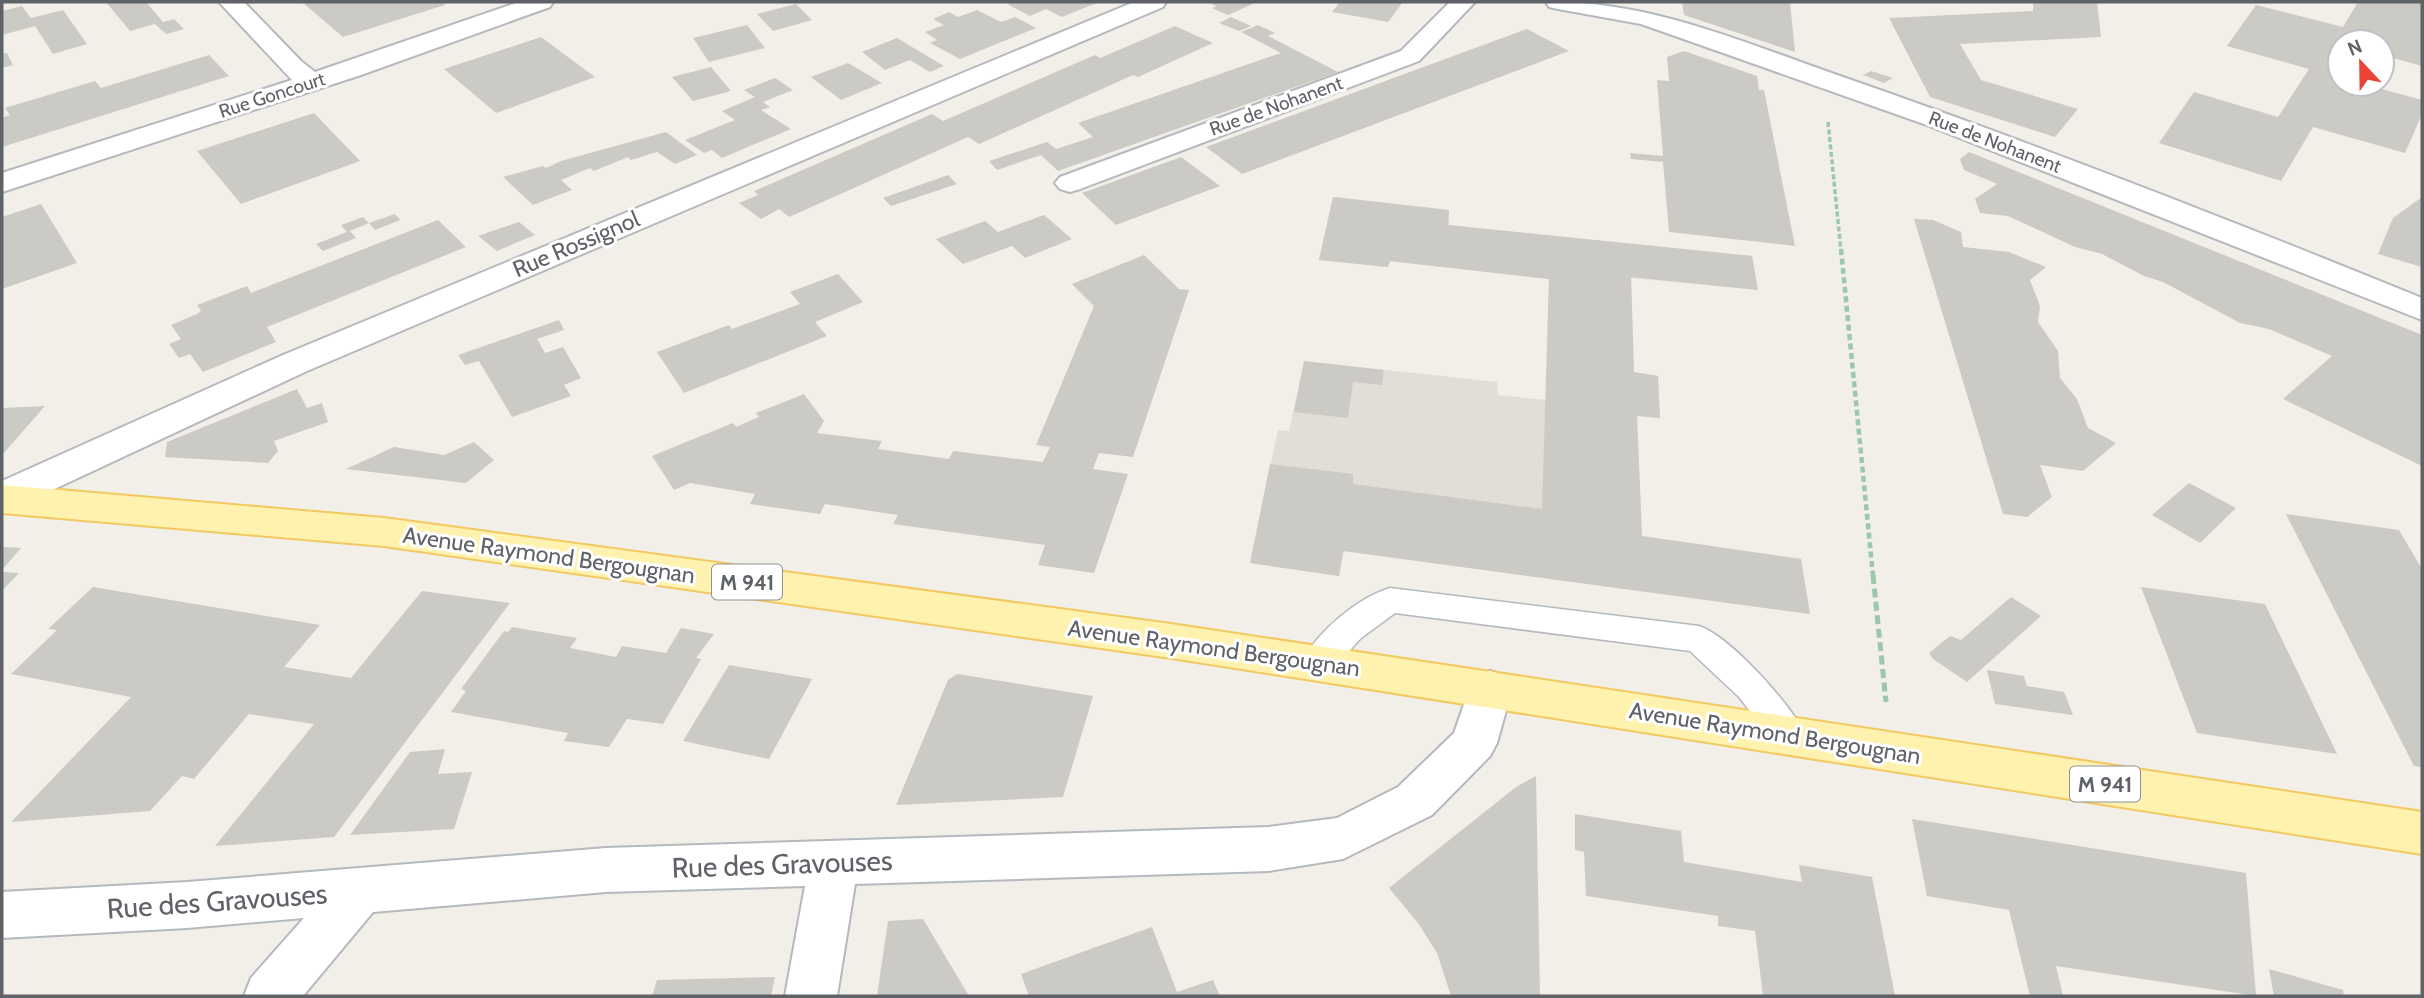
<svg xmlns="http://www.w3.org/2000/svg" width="2424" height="998" font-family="Cabin,sans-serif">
  <rect width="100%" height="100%" fill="#f1efe8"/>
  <path fill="#e1ded6" d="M1333,197L1449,210V225L1752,256L1758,290L1631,278L1634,372L1658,376L1660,418L1637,416L1642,536L1801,559L1810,614L1344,551L1339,576L1250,563L1278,430L1289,431L1304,361L1497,382L1498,395L1546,400L1549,279L1390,261L1388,267L1319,260Z"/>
  <path fill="#cccac5" d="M106,2H146L163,22L174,19L184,29L166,34L155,24L130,31Z
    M302,2H442L445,5L343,37Z
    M1008,2H1099L1062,17L1046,9L1030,16L1009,5Z
    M1208,2H1257L1228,15L1212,8L1216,6Z
    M1340,2H1403L1388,22L1332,12Z
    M1682,2H1790L1795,52L1684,15Z
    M2033,2H2097L2101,37L1960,44L1981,80L2078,109L2055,137L1930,97L1889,18L2033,11Z
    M2358,2H2422V66L2382,55V42H2340V84H2363L2422,100V114L2405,153L2313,127L2281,181L2159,143L2194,92L2278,117L2309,69L2227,46L2256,5L2343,27Z
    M796,4L812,20L773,31L757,14Z
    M22,6L31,18L63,10L87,44L53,54L35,26L2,35V11Z
    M977,10L1001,22L1015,17L1036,28L960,59L930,43L937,40L925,32L944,25L933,19L949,12L958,17Z
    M1231,17L1251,26L1239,31L1219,23Z
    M747,25L765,48L709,62L693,38Z
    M1258,25L1275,33L1268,36L1338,72L1058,171L1041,155L997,170L989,161L1047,142L1056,149L1093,137L1078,123L1281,53L1241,32Z
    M1175,26L1213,43L1138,77L1133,75L979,144L968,137L789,217L779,209L761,219L739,203L758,195L754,191L932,114L943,121L1095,55L1100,58Z
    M1527,29L1569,51L1242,174L1206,147Z
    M541,37L595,77L496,113L444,69Z
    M897,38L944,66L930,72L910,60L885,70L862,52Z
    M1684,51L1757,76L1759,90H1764L1795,246L1669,232L1663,162L1631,159L1630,153L1663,156L1657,80L1669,81L1667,57Z
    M7,53L13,65L2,68V54Z
    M209,55L229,76L2,147V118L10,115L5,108L95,81L101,88Z
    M848,63L882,83L841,100L811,77Z
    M711,67L731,91L693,101L672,77Z
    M1871,71L1893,78L1884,83L1863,75Z
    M775,78L793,90L763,102L770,107L761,110L791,129L722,158L712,150L704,153L685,140L735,120L722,111L755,97L744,90Z
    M314,113L360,161L241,204L197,151Z
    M666,132L697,155L675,164L657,152L631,160L628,157L594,171L590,168L561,180L572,190L533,205L503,177L543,166L546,168L561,161Z
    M1969,152L2422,335V466L2283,399L2332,356L2269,329L2240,323L2163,282L2144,276L2102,254L2075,247L2008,216L1980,213L1975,199L1997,184L1964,170L1960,159Z
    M1181,157L1220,186L1116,225L1082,193Z
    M948,175L957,184L891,206L883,198Z
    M1333,197L1449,210L1448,225L1752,256L1758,290L1631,277L1634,372L1658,376L1660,418L1637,416L1642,536L1801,559L1810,614L1343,551L1339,576L1250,563L1270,464L1353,474V484L1542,509L1549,279L1390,261L1388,267L1319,260Z
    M2422,197V267L2378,254L2393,218Z
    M41,204L77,263L2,289V217Z
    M395,214L400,220L375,230L369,223Z
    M1044,215L1072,239L1025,258L1012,246L963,264L936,239L985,221L998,232Z
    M363,217L369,223L350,231L356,238L323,251L316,244L347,232L341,225Z
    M1914,219L1933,220L1961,232L1963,247L2009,252L2046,267L2030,280L2040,306L2038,322L2058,351L2060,378L2077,399L2088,428L2116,443L2083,471L2040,465L2052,497L2027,517L2003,514Z
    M438,220L466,247L267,327L276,342L203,372L190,354L179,358L169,344L181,339L171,325L197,314L201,311L197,305L247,286L251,293Z
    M519,222L535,235L497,251L478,236Z
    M1144,255L1179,289L1189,290L1133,457L1099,453L1093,469L1128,474L1094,573L1038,565L1045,545L893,524L898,515L825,504L820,514L750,504L755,494L690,483L674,490L652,456L733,423L736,427L759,417L756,413L804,394L824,421L817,433L882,441L878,449L949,459L953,451L1043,462L1050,447L1036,445L1094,306L1072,284Z
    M838,274L863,302L815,322L827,336L684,393L657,352L729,325L732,329L800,304L790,292Z
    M559,320L564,330L537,339L545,353L563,347L581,378L564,385L571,396L512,417L479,361L465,365L458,355Z
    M1304,361L1384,370L1382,385L1353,382L1348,418L1294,412Z
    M297,389L307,408L322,403L328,422L274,441L278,451L268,463L165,457L167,442Z
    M45,406L2,455V408Z
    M474,442L494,460L466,483L346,469L394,447L444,455Z
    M2189,483L2236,508L2200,543L2152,515Z
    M2286,514L2399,530L2422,569V767L2414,766Z
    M2,547L21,548L2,570Z
    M2,572L19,573L2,591Z
    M93,587L320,625L284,667L351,678L422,591L510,603L334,837L215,846L314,724L249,714L194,779L182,776L150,811L11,822L131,697L11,674L57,630L48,629Z
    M2141,587L2265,604L2337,754L2197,733Z
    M2011,597L2041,616L1967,682L1933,659L1929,653L1950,636L1961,640Z
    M512,627L577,638L570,648L616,657L622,646L666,653L681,628L714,634L696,658L701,659L663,724L627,719L609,747L564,741L568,733L451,712L466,691L461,689L504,631L508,632Z
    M729,665L812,679L769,759L683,741Z
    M1987,670L2024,676L2027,686L2064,692L2073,715L1995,704Z
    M957,674L1093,696L1063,797L896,805L948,680Z
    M445,749L438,774L472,772L454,829L350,835L410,752Z
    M1536,776L1540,996H1451L1437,953L1418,923L1389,888L1516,787Z
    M1575,814L1681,831L1684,862L1802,882L1799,865L1872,877L1895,996H1763L1755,931L1718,926V916L1586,896L1584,852L1575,850Z
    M1912,819L2246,873L2256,996L2056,966L2063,996H2030L2009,910L1927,896Z
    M923,919L969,996H877L888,921Z
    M1152,927L1177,992L1213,980L1220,996H1029L1021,974Z
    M2269,969L2343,990L2344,996H2274Z
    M775,977L771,996H652L657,980Z"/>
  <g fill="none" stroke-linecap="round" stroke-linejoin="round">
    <g stroke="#b5b8bc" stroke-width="3">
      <path id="service" d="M1390,588L1699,626C1731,637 1790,704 1806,735L1800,745L1788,750L1776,745L1739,697L1690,651L1395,613L1361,638L1330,672L1318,676L1306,672L1301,663C1317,632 1357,598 1390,588Z"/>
    </g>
    <g stroke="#b5b8bc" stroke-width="4">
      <path id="minor" d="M219,2H244L301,61L315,72L519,2H553L550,7L361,75L2,192V173L292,80Z
        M1134,2H1166L1163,7L307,371L16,507L2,510V481L283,355Z
        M1450,2H1475L1419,61L1080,189L1070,192L1060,189L1055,183L1060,177L1401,51Z
        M1546,2C1649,0 1745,43 1840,76C2036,144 2230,220 2422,298V320L1924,124L1641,24L1558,9L1549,7Z
        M1490,671L1506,676L1512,689L1497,743L1490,756L1432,815L1343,859L1269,871L855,884L837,996H785L805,886L606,892L373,912L303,996H244L251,978L304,918L187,928L2,938V892L187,882L606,848L1269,827L1337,818L1398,787L1454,733L1474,676Z"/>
    </g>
    <g stroke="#f2c960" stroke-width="4">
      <path id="primary" d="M2,485L384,518L1171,624L2422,812V854L1171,658L384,546L2,513Z"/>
    </g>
    <path stroke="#9cc7a9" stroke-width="3.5" stroke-dasharray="5 2.5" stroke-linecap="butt" d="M1828,122L1841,251"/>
    <path stroke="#9cc7a9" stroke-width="4.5" stroke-dasharray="6 3.5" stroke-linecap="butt" d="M1841,249L1873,576"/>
    <path stroke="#9cc7a9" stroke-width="5" stroke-dasharray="9 4.5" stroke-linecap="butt" d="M1873,575L1886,702"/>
    <use href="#service" fill="#fff" fill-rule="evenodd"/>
    <use href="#minor" fill="#fff" fill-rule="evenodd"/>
    <use href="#primary" fill="#fff2af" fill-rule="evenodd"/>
  </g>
  <g text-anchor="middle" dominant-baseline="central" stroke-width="6" stroke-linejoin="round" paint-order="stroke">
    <g font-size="19" fill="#5f6368" stroke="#fff">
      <text transform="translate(272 95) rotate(-18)">Rue Goncourt</text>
      <text transform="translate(1276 106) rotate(-20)">Rue de Nohanent</text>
      <text transform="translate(1995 142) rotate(21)">Rue de Nohanent</text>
    </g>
    <g fill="#fff" stroke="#8f9295" stroke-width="2">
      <rect x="712" y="564.5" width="70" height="35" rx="5"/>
      <rect x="2070" y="766.5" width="70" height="35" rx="5"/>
    </g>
    <g font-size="21" font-weight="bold" fill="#5f6368">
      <text x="747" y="582">M 941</text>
      <text x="2105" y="784">M 941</text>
    </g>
    <g font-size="23" fill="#5f6368" stroke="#fff">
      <text transform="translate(576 244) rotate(-23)">Rue Rossignol</text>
      <text transform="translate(549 555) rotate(8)">Avenue Raymond Bergougnan</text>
      <text transform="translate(1214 648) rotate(8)">Avenue Raymond Bergougnan</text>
      <text transform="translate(1775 733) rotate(9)">Avenue Raymond Bergougnan</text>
    </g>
    <g font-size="28" fill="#5f6368" stroke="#fff">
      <text transform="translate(782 864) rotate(-2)">Rue des Gravouses</text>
      <text transform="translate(217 901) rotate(-4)">Rue des Gravouses</text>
    </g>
  </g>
  <rect width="2424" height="998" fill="none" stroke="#5f6368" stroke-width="7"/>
  <g transform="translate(2361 63) rotate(338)"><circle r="33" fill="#ffffff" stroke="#bfc1c3" stroke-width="2"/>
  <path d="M0-5L12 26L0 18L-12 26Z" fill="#ea4335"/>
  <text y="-10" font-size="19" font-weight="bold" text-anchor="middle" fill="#5f6368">N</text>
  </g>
</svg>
